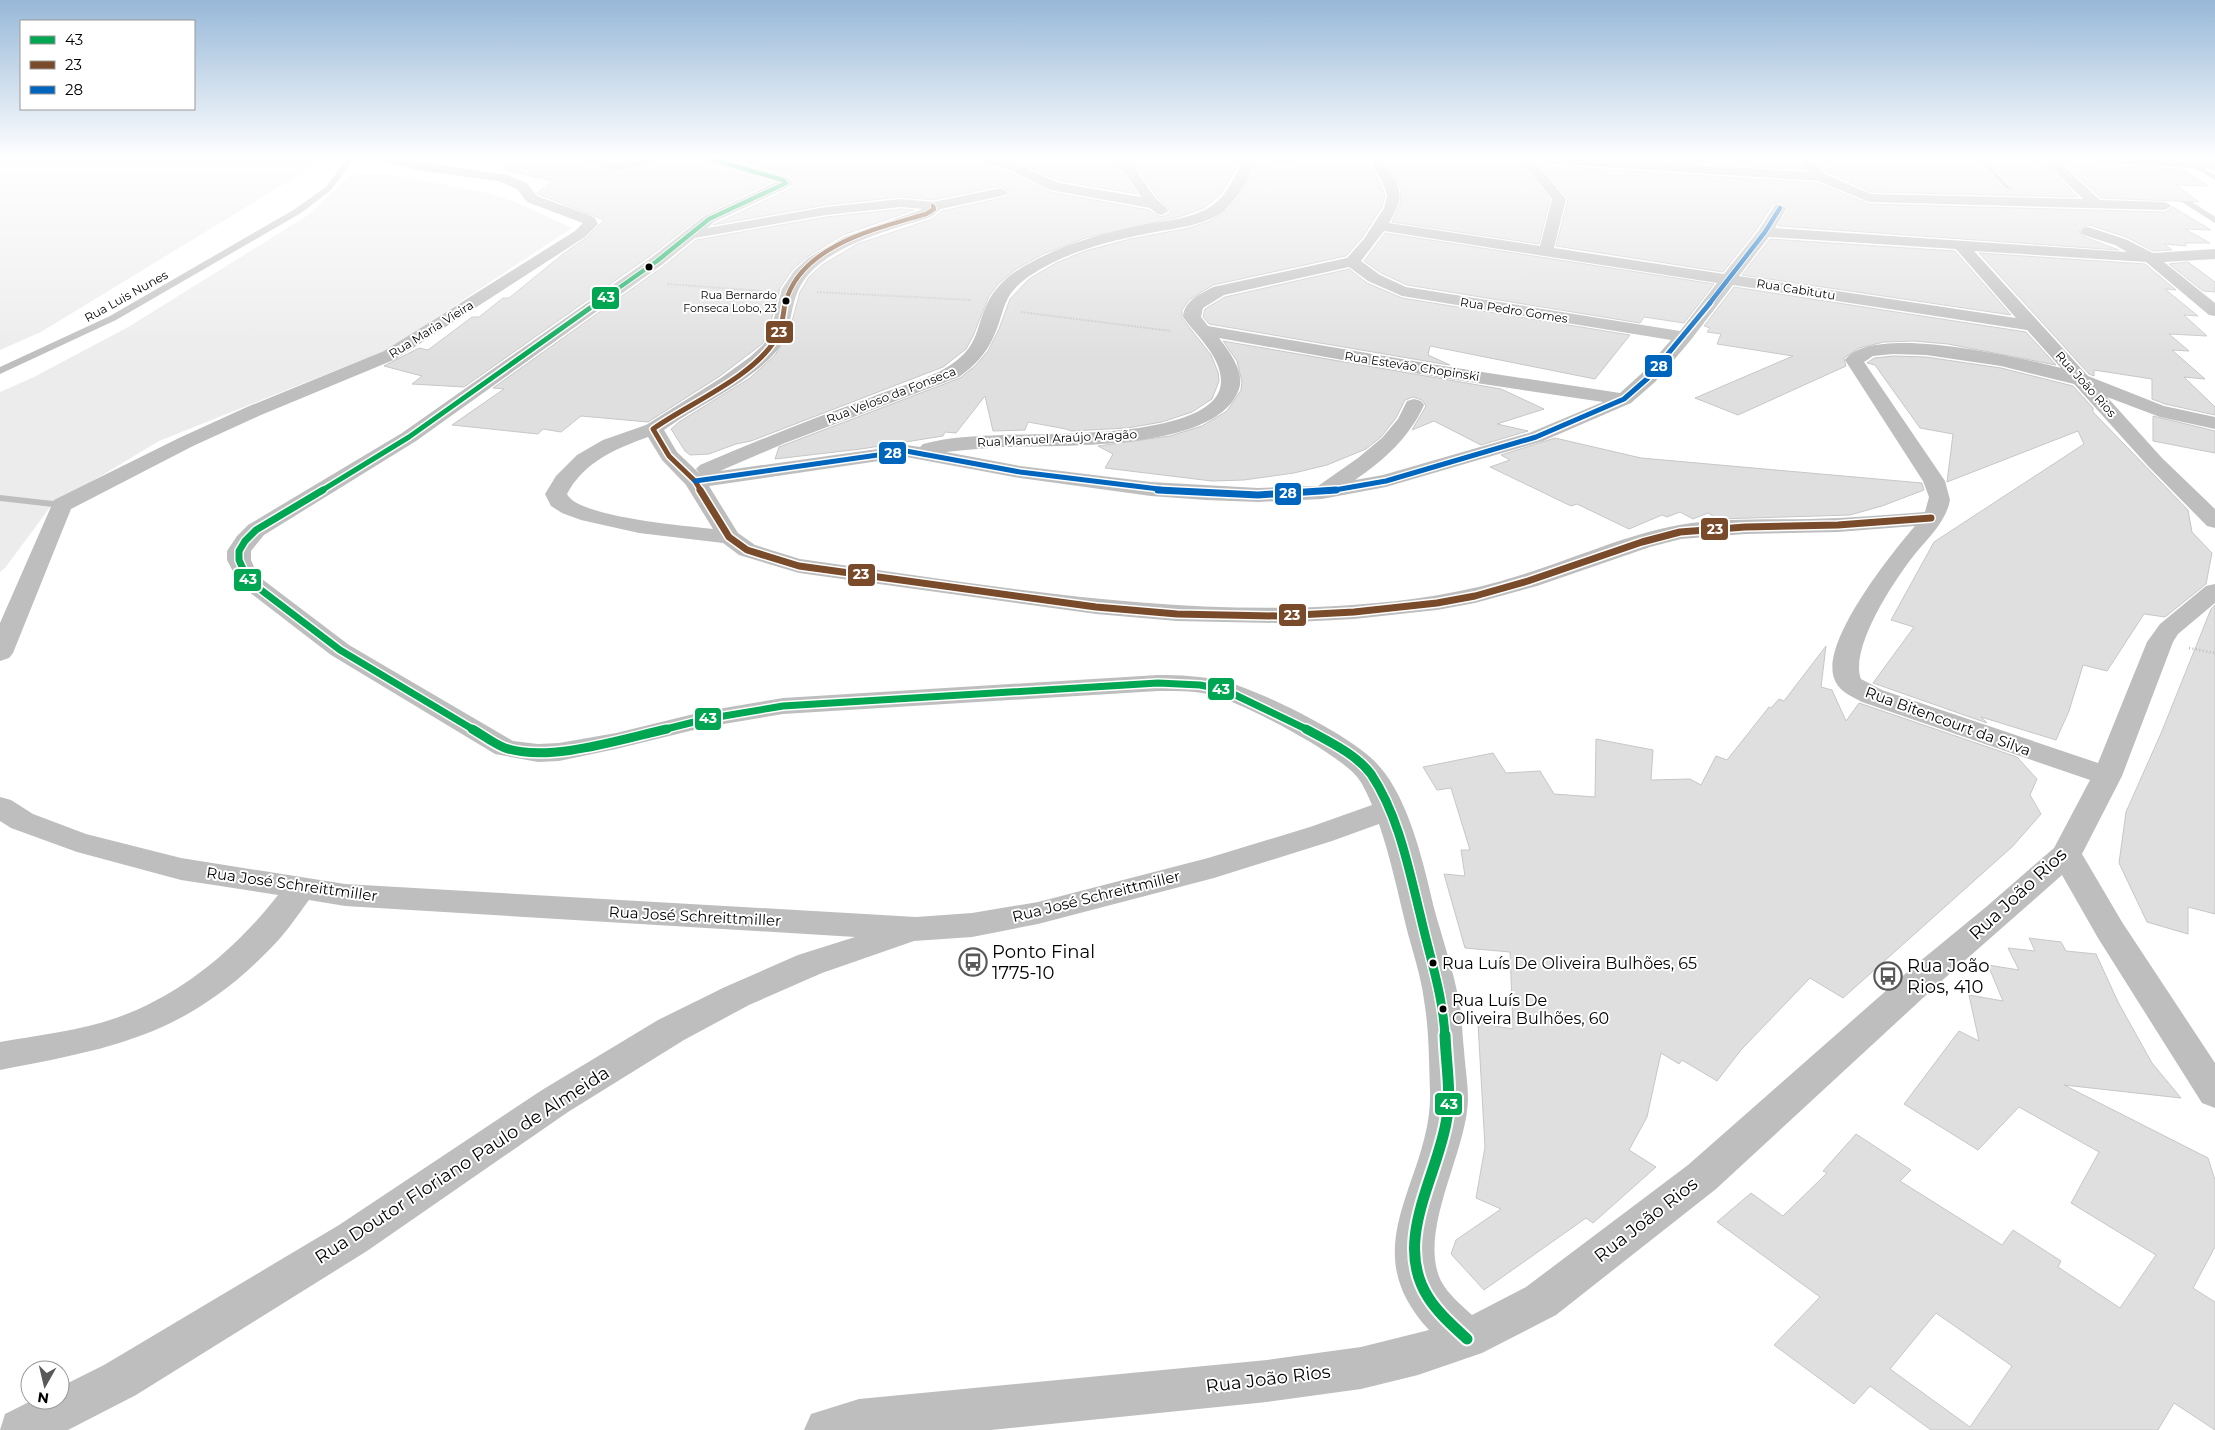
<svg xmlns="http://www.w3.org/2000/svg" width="2215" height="1430" font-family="Montserrat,sans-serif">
  <rect width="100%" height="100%" fill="#fff"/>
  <path fill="#ececec" d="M0,159H325L41,332L0,350Z
    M390,174L488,193L513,201L572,228L387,350L159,441L51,506L5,568L0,572V392L34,377L130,326L308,215L351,175Z"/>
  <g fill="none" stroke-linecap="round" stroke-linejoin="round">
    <path stroke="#bfbfbf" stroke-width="5.5" d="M2176,195L2215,220"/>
  </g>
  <path fill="#dfdfdf" stroke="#c7c7c7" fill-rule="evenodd" d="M506,159H576L580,164L619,173L660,164L664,159H702L704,164L771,182L703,215L650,256L464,387L412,384L422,376L384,366L419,348L428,350L472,317H479L503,298H509L563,254L586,238L604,220L538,194L537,193L552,181L505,170Z
    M730,159H969L973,164L1004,170L1050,192L1149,210L1156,215L1162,217L1170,213V210L1156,196L1138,169L1122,159H1242L1221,194L1204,208L1179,217L1085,238L1043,254L1016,269L998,284L989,296L973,336L966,349L943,367L751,441L736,444L709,454L690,455L685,451L671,429L679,422L750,378L775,355L789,332L800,292L809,277L822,265L857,244L932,219L942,211L1006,197L1010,192L1001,186L933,200L901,197L826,205L713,225L792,188L795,183L789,175Z
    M1024,159H1105L1125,175L1137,194L1060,181L1020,164L1024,162Z
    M1259,159H1367L1380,182L1385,196L1382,207L1362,238L1346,256L1213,285L1189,300L1182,310V318L1211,355L1218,372L1219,381L1212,399L1192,412L1162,422L1127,428L1071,431L1066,429L1028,422L1025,430L993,431L985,396L956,433L945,432L943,436L861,449L775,459L779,447L960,378L975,366L988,351L999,329L1010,299L1029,279L1056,263L1085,251L1130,239L1189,228L1210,221L1228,209L1238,198Z
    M1383,159H1517L1550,199L1539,244L1392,222L1400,204L1401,189Z
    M1625,159H1795L1804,170Z
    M1843,159H1975L2006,191L2011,190V186L1985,159L2041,160L2078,197L1871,192L1826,172L1815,160L1845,162Z
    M2069,159H2086L2095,165L2182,169L2209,186L2176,185L2199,202L2101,198L2061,161L2069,162Z
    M1540,165L1818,183L1869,204L2165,212L2173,207L2211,230L2185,229L2210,243H2184L2187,246L2164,244L2172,250L2153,251L2126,237L2089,225L2079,231L2082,236L2119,250L1778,226L1789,208L1780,202L1773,204L1757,229L1723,272L1556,246L1568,199Z
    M901,209L914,210L843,235L807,257L792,270L780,288L768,332L762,344L720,376L648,422L581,416L561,432L543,429L538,434L452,425L504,389L493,388L664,266L696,240L826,217Z
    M1385,233L1714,284L1684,323L1644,317L1640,323L1407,285L1381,273L1364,261Z
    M1770,239L1955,251L2011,315L1742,275Z
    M1979,253L2145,264L2176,290L2165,289L2198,316L2184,315L2207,336L2169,334L2189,351L2172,350L2205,379L2184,377L2215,407V415L2165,404L2152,399V379L2094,370V376L2089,374Z
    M2188,262L2215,282V292L2203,291L2169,264Z
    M1349,269L1367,283L1402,298L1630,335L1595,379L1430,346L1428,355L1450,365L1443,364L1209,324L1203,317L1205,309L1225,297Z
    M1734,287L2026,332L2056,365L1948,344L1914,341L1884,342L1859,348L1844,358L1846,366L1738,415L1695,398L1793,356L1717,344L1721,334L1707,332L1710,328L1704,326Z
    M1223,341L1501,389L1544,409L1497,424L1528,431L1481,445L1434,421L1412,430L1426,406L1422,400L1413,397L1405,400L1396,418L1381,437L1366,449L1327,465L1294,473L1244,480L1212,481L1105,468L1113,454L1098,446L1170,436L1202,426L1227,411L1241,390L1242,382L1237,361Z
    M1893,356L1926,357L2001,368L2073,386L2093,408V412L2188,510L2192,532L2212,553L2206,584L2165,617L2144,614L2107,671L2083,665L2069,711L2056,740L1981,717L1987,723L1873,683L1914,627L1891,620L1934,542L2084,444L2078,431L1947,482L1953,434L1920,428L1875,365L1867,363L1874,358Z
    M2153,416L2215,431V453L2153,441Z
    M1555,438L1641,458L1922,483L1924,490L1882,506L1850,515L1718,519L1708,513L1693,519L1680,512L1667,517L1662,515L1629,529L1577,504L1571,506L1490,467L1510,460L1501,455Z
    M2215,605V914L2188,907V934L2147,922L2119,863L2126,812L2162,731L2211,609Z
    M1826,646L1821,687L1832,690L1846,721L1859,703L2017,757L2037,779L2030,795L2041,814L2013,846L1843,998L1810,978L1741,1050L1717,1081L1682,1060L1679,1064L1661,1053L1647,1117L1629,1150L1656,1167L1593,1223L1586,1218L1484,1290L1451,1254L1456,1240L1501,1209L1476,1198L1485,1147L1478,1023L1513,1029L1510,952L1465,948L1444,874L1465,876L1461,850H1470L1451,788L1437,790L1423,767L1493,753L1506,773L1540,771L1554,794L1595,797L1596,739L1653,750L1651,780L1690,779L1701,785L1716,756L1727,760L1769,707L1771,708L1779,699L1784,701Z
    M2029,938L2061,942L2066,951L2096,954L2118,1002L2152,1063L2181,1098L2064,1085L2208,1158L2215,1180V1247L2193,1288L2215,1302V1430L2174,1403L2158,1430H1931L1870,1386L1854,1404L1774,1345L1820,1297L1717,1222L1751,1193L1783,1216L1827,1173L1823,1171L1856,1134L1911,1170L1900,1181L2002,1245L2013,1230L2061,1261L2058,1267L2120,1308L2156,1255L2071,1203L2099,1152L2019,1107L1978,1150L1904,1104L1959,1031L1979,1041L1969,995L2003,1001L1988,965L2019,970L2008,948L2035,951ZM1936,1313L2012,1366L1970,1427L1890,1369Z"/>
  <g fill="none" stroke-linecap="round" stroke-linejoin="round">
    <path stroke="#b9b9b9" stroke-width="2" stroke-dasharray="0.5 1" stroke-linecap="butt" d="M1272,160L1353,166
      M667,284L763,291
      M817,292L971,300
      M1021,312L1171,331"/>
    <path stroke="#b9b9b9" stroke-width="2.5" stroke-dasharray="1 2.5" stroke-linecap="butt" d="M2189,648L2215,653"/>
    <path fill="#bebebe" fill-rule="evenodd" d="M347,159H354L331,190L301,213L116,320L0,374V367L110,316L295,209L326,187Z
      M1017,159L1023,160L1011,166L1006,165Z
      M1977,159H1983L2010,187V189H2006Z
      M2190,163H2194L2215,175V180L2190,165Z
      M0,495L62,502L68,505L62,508L0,501Z"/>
    <path fill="#bebebe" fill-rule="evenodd" d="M380,159H402L507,175L527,183L537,196L589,215L595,218L598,224L585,237L396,359L261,415L193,446L71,509L13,653L9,658L0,661V623L54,500L179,438L247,407L384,351L575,231L583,223L527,202L517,189L498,181L423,171L382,162Z
      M578,159H601L619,163L638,159H662L660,162L619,171L580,162Z
      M704,159H724L788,177L793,183L791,186L714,222L707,228L826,207L901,199L933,202L1001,188L1008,192L1006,195L941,209L931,217C890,230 816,248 798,291C788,314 793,334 774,354C743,387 700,404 664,430L677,452L700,474L696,469L700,465C756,441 814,418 872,397C894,388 933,378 952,364C979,345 975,330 987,304C996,285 1012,272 1030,263C1065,243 1105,233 1144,225C1167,220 1193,219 1213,205C1228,194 1235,175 1244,159H1257C1249,176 1241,195 1227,208C1207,227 1172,228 1145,234C1105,242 1063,253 1028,277C1000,297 1006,311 993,338C986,354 973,367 959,377L785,443L720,471L906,445L920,447L923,444C948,437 976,436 1002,435C1043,433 1221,440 1221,381C1221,356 1196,335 1183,317C1184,300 1201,294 1213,287L1347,258L1364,239L1384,208L1387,196L1382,181L1369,159H1381C1399,186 1408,192 1389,223L1540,246L1552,199L1519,159H1533L1566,199L1554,248L1724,274L1759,230L1775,205L1780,204L1787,208L1775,228L2127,252L2115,245L2083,235L2080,232L2083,229L2088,227L2125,239L2153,253L2215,249V259L2164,262L2215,303V316L2209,315L2146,262L1974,251L2088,376L2164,406L2215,417V429L2160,417L2107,397L2162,458L2215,509V528L2207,526L2148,466L2074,384L2001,366L1926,355L1893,354L1873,356L1864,362L1945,481L1950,500C1946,522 1928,538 1915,554C1895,579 1849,648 1861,679L1882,690L2098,763L2147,642L2160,624L2206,586L2215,584V603L2178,634L2173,642L2122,776L2082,854L2122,922L2215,1063V1108L2202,1103L2098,938L2062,875L1937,985L1716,1189L1556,1315L1482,1353L1418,1375L1361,1389L1267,1402L991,1430H804L811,1414L859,1399L1267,1360L1361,1347L1429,1330C1350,1245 1433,1180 1430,1091C1429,1061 1429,1029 1424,1000C1421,976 1413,953 1407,930C1398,894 1391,859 1379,824L1332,841L1214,878L1038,924L972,937L914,941L822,973L749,1005L684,1040L568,1112L367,1251L136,1395L68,1430H0L5,1414L33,1400H60V1387L104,1365L339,1225L542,1090L658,1020L725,987L798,955L855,937L345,906L309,900C297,916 286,933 271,948C187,1035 114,1048 0,1070V1042C38,1035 79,1031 116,1018C181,995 236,949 278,895L181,880L77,852L11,828L0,821V797L11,800L33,814L86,834L181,858L345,884L916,917L972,913L1038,902L1208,858L1310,827L1372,805C1368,796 1364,786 1358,778C1340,754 1242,702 1212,695C1194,690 1176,691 1158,691L783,714L706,727L616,749L559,761L538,762L495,754L331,655L240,585L227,560V551L237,536L248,525L402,433L651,258L704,216L776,182L705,162ZM901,207L923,209L844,237L808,258L794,271L782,289L770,333L763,345L750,357L721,378L646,425L603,440L577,455L556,476L545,494L551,506L562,513L581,520L639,533L723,543L739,555L799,573L1096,614L1177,621L1278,623L1354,619L1437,610L1475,603L1537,586L1650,547L1681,539L1745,534L1838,532L1915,526C1891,554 1821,641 1834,678C1838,691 1851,696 1862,702L2090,780L2054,848L1986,907L1913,967L1688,1165L1526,1287L1472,1315C1461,1305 1448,1294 1441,1281C1417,1231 1467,1153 1468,1099C1468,1083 1465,1066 1464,1050C1462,1032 1462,1013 1458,996C1452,966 1442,937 1434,908C1424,865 1409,799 1379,766C1355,737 1261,691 1224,681C1202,676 1180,675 1158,675L783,698L706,711L616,733L559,743L538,744L513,741L349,645L258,576L251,560V551L264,535L416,441L663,264L695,238L826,215ZM1384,231L1717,283L1680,331L1406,287L1380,275L1361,261ZM1769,237L1956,249L2016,318L1739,276ZM1349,267L1368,281L1402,296L1671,340L1641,374L1620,393L1443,366L1208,326L1201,317L1203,308L1224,295ZM1733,285L2027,330L2061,368C2021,358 1871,322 1845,360L1923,481L1929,497L1925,512C1886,515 1849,518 1810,519C1767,520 1722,518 1679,525C1625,535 1573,559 1521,575C1466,593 1409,601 1352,605C1166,618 984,584 800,559L755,545L738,533L709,486L906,457L1020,478L1151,496L1206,500L1258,502L1322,499L1386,487L1543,441L1631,403L1655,382L1690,341ZM1219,338L1443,378L1603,402L1529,433L1383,475L1355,480C1384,460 1409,438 1424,405L1421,401L1414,399L1407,401L1398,419L1382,438L1358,458L1318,486L1258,488L1151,482L1020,466L946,452C965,450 984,448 1003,447C1058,445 1218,452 1239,389C1245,372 1229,351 1219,338ZM648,437L662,460L686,485L713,529C687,526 577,517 567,494C584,462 615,449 648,437Z
      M971,159H997L1009,161L1059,183L1141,197L1126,174L1107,159C1138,157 1138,178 1155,197C1159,202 1165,205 1169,211L1162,215L1157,214L1150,208L1050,190L1005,168L973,162Z
      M1534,159H1599L1808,172L1797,159H1811L1825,174L1871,194L2083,199L2042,159H2056L2100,200L2165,202L2172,206L2165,210L1869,202L1818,181L1541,163Z
      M2088,159L2215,161V169L2095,163Z"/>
    <g stroke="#fff" stroke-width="6">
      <path id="bus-1-far4" d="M596,304L657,261L709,219L786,183L783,180L710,159"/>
    </g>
    <g stroke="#fff" stroke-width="8">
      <path id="bus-1-far3" d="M321,491L409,437L597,303"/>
    </g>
    <g stroke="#fff" stroke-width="10">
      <path id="bus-1-far2" d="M323,490L256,530L245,541L239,551V560L248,580L340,650L474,730
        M662,730L706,719L783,706L1158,683L1200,685L1225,690L1308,730"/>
    </g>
    <g stroke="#fff" stroke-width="12">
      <path id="bus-1-far1" d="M472,729C483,735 494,744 505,748C549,763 622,739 667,729
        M1306,729C1328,741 1356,754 1371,774C1399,816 1409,870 1421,918C1430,958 1443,995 1445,1037"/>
    </g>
    <g stroke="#fff" stroke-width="15">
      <path id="bus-1" d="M1445,1035C1446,1065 1452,1094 1446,1123C1436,1179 1393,1242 1428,1297C1438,1313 1453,1326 1467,1339"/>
    </g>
    <g stroke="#fff" stroke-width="6">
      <path id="bus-2-far2" d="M785,304C800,245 876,229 926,214L934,209L933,206"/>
    </g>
    <g stroke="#fff" stroke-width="8">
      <path id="bus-2-far1" d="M701,491L695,481L669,456L653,429C688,404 753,377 775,340C782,329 783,316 785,303"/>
    </g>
    <g stroke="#fff" stroke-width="10">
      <path id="bus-2" d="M700,490L729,537L747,550L799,566L1096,607L1177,614L1278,616L1354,612L1437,603L1475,596L1528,581L1642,542L1680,532L1745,527L1838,525L1931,518"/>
    </g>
    <g stroke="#fff" stroke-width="6">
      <path id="bus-3-far2" d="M1709,304L1765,232L1780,208"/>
    </g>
    <g stroke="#fff" stroke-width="8">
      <path id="bus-3-far1" d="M695,481L906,451L1020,472L1175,491
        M1329,491L1386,481L1536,437L1624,399L1648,378L1710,303"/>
    </g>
    <g stroke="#fff" stroke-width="10">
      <path id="bus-3" d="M1158,490L1258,495L1336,490"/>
    </g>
    <use href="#bus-1-far4" stroke="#00a651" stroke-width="4.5"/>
    <use href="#bus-1-far3" stroke="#00a651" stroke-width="5"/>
    <use href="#bus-1-far2" stroke="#00a651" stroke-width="7"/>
    <use href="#bus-1-far1" stroke="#00a651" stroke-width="9"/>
    <use href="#bus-1" stroke="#00a651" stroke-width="11"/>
    <use href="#bus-2-far2" stroke="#7a4b2a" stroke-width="4.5"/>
    <use href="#bus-2-far1" stroke="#7a4b2a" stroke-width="5"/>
    <use href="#bus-2" stroke="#7a4b2a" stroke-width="7"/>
    <use href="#bus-3-far2" stroke="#0065bd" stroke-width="4.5"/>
    <use href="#bus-3-far1" stroke="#0065bd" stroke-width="5"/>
    <use href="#bus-3" stroke="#0065bd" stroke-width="7"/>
  </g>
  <linearGradient id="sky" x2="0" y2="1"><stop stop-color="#97b8d8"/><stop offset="0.44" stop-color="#fff"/><stop offset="1" stop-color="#fff" stop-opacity="0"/></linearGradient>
  <rect width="2215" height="359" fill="url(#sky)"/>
  <defs>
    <g id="bus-ring" transform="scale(1.4375)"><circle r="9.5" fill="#fff" stroke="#595959" stroke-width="1.5"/><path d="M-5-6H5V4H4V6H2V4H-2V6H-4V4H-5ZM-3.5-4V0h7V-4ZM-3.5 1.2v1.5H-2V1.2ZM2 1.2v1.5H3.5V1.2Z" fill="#595959"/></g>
  </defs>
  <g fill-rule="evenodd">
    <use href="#bus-ring" x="973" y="962"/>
    <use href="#bus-ring" x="1888" y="976"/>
  </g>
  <g fill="#000" stroke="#fff" stroke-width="2">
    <circle cx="649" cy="267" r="4.5"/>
    <circle cx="786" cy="301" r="4.5"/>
    <circle cx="1433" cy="963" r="4.5"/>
    <circle cx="1443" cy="1009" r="4.5"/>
  </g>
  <g text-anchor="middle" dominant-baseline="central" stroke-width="4" stroke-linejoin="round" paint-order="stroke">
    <g font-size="11" fill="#000" stroke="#fff" text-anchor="end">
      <text x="777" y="295">Rua Bernardo<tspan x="777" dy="13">Fonseca Lobo, 23</tspan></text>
    </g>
    <g font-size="12" fill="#000" stroke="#fff">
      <text transform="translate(1796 289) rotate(9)">Rua Cabitutu</text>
      <text transform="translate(126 296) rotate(-29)">Rua Luis Nunes</text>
      <text transform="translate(1514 310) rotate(9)">Rua Pedro Gomes</text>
      <text transform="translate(431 329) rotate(-32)">Rua Maria Vieira</text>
      <text transform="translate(1412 366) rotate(9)">Rua Estevão Chopinski</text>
      <text transform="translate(2086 384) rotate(48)">Rua João Rios</text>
      <text transform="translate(891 395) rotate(-21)">Rua Veloso da Fonseca</text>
      <text transform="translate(1057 438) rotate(-3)">Rua Manuel Araújo Aragão</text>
    </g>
    <g font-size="15" fill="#000" stroke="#fff">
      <text transform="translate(1948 721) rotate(20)">Rua Bitencourt da Silva</text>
      <text transform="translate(292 884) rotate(8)">Rua José Schreittmiller</text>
      <text transform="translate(1096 896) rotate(-14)">Rua José Schreittmiller</text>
      <text transform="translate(695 916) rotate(3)">Rua José Schreittmiller</text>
    </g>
    <g font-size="16" fill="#000" stroke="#fff" text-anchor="start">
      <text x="1442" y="963">Rua Luís De Oliveira Bulhões, 65</text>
      <text x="1452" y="1000">Rua Luís De<tspan x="1452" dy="18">Oliveira Bulhões, 60</tspan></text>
    </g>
    <g font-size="18" fill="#000" stroke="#fff">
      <text transform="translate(2018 894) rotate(-43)">Rua João Rios</text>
      <text transform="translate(462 1165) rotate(-33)">Rua Doutor Floriano Paulo de Almeida</text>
      <text transform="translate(1646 1220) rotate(-38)">Rua João Rios</text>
      <text transform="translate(1268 1379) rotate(-7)">Rua João Rios</text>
    </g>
    <g font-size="18" fill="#000" stroke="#fff" text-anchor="start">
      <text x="992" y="952">Ponto Final<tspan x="992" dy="21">1775-10</tspan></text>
      <text x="1907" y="966">Rua João<tspan x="1907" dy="21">Rios, 410</tspan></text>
    </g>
  </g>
  <g stroke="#fff" stroke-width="2">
    <rect x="591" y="286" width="29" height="24" rx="5" fill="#00a651"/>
    <rect x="765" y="320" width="29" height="24" rx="5" fill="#7a4b2a"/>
    <rect x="1644" y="354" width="29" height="24" rx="5" fill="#0065bd"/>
    <rect x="878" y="441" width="29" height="24" rx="5" fill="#0065bd"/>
    <rect x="1274" y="482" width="28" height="24" rx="5" fill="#0065bd"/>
    <rect x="1700" y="517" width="29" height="24" rx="5" fill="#7a4b2a"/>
    <rect x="847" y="563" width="29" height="24" rx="5" fill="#7a4b2a"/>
    <rect x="233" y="568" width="29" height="24" rx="5" fill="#00a651"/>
    <rect x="1278" y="603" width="29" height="24" rx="5" fill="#7a4b2a"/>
    <rect x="1207" y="677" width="28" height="24" rx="5" fill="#00a651"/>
    <rect x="694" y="707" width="28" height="24" rx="5" fill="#00a651"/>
    <rect x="1434" y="1092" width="29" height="24" rx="5" fill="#00a651"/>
  </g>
  <g font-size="14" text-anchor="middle" font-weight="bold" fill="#fff">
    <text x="606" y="302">43</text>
    <text x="779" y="337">23</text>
    <text x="1659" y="371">28</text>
    <text x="893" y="458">28</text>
    <text x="1288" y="498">28</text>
    <text x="1715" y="534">23</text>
    <text x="861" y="579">23</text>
    <text x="248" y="584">43</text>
    <text x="1292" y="620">23</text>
    <text x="1221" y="694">43</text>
    <text x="708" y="723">43</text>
    <text x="1449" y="1109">43</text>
  </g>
  <rect x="20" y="20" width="175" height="90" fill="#ffffff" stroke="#999999"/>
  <rect x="30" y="36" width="25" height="8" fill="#00a651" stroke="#999999"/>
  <text x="65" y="45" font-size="15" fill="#000000">43</text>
  <rect x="30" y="61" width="25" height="8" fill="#7a4b2a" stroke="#999999"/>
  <text x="65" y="70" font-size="15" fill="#000000">23</text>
  <rect x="30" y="86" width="25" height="8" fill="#0065bd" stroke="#999999"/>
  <text x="65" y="95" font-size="15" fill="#000000">28</text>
  <g transform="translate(45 1385) rotate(188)"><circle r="24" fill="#ffffff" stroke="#999999"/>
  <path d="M0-4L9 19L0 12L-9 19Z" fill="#595959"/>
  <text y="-8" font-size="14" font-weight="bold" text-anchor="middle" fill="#000000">N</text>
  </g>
</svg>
